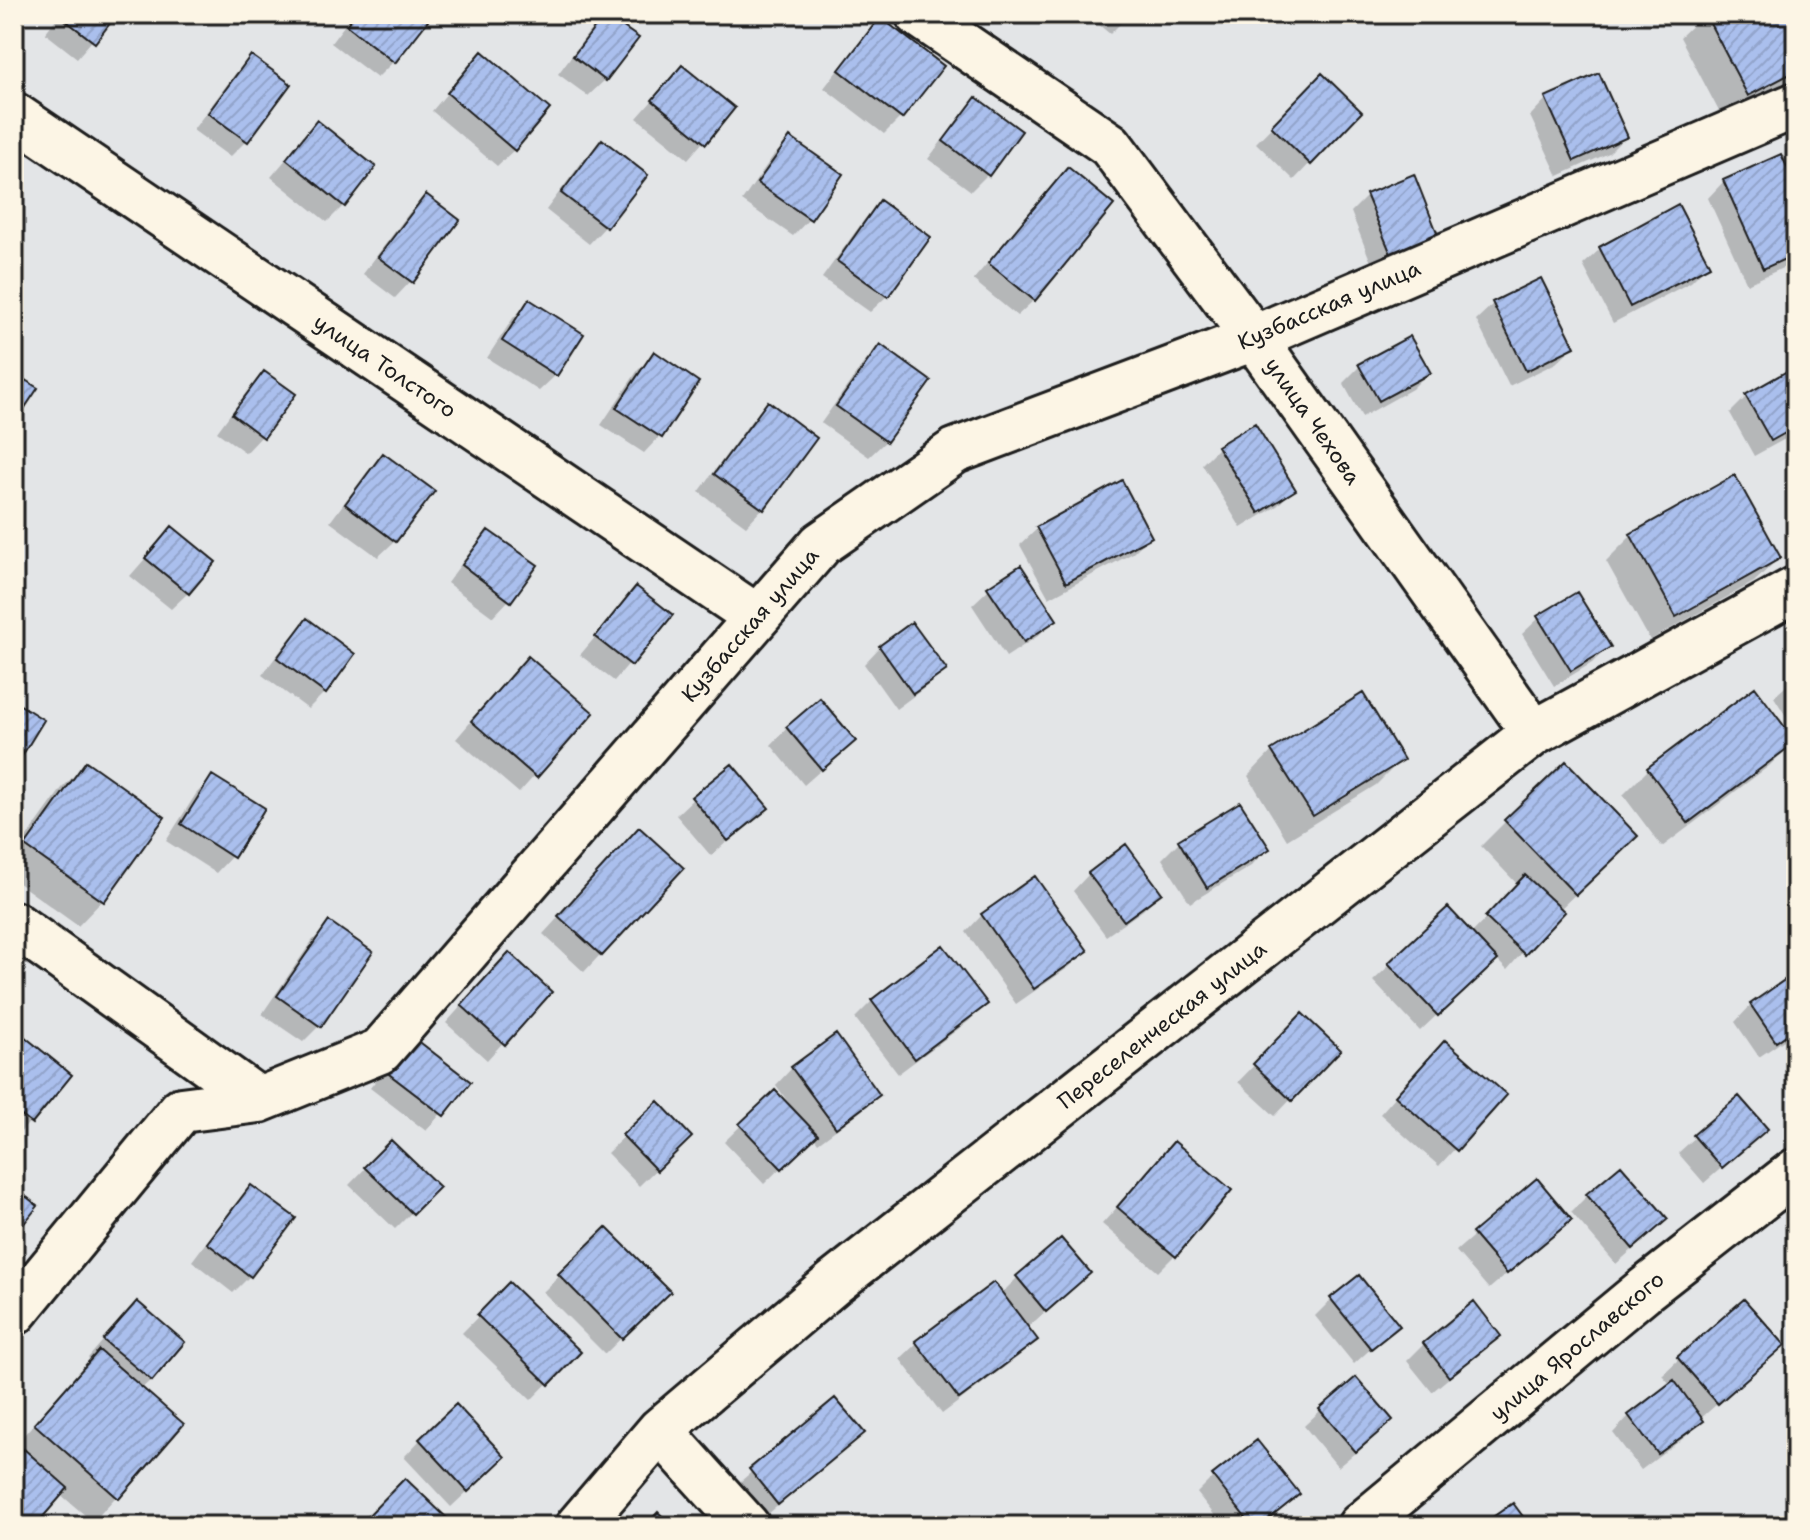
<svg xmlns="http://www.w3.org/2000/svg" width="1810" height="1540" font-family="'Shantell Sans',sans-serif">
  <defs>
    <pattern id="building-hatch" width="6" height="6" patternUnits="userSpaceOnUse" patternTransform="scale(2)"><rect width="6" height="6" fill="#aabfed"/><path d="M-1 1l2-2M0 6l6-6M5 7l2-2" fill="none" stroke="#92a4cb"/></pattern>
  </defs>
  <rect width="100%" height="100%" fill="#e3e5e7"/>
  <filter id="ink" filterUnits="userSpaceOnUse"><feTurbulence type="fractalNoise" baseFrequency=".0125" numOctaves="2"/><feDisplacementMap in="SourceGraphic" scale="16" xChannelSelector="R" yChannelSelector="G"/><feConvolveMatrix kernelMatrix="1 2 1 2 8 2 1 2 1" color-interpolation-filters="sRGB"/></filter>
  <g filter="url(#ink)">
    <path fill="#0003" d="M60,14H115L77,58L45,33Z
      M353,14H416L425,21L393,62L377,78L331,43Z
      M1086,14H1130L1110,34Z
      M1704,14H1796V81L1723,119L1680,37Z
      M606,16L605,80L588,96L558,74L589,32Z
      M881,20L901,117L884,134L824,88L864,36Z
      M252,58L288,84L246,141L230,157L193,130L235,74Z
      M682,67L732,109L688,159L637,118Z
      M466,71L514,150L497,166L432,111Z
      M1322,76L1359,112L1294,180L1256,143Z
      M1546,99L1625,137L1609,153L1558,176L1530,116Z
      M976,100L988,174L971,191L928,159L960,117Z
      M317,123L344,205L327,222L271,177Z
      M790,139L840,174L809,219L793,236L742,201L773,156Z
      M602,142L645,175L605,227L589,244L546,210L585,158Z
      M1068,169L1034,300L1017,316L973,280Z
      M1724,181L1796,191V262L1747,284L1708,198Z
      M1367,196L1438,240L1376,275L1351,212Z
      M426,197L411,281L395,298L363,274L409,213Z
      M880,203L887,296L870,312L822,278L864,220Z
      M1677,207L1708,265L1691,282L1613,323L1583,265L1600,249Z
      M529,302L556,375L539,391L487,358L513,318Z
      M1493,304L1573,347L1556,363L1509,386L1476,320Z
      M880,347L886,441L869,457L821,423L863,364Z
      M654,354L660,436L644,453L601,425L638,370Z
      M1360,366L1428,373L1412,389L1362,417L1343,383Z
      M1796,368V433L1754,456L1730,413L1746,397Z
      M264,373L262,436L246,453L217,432L248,390Z
      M768,404L814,438L762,509L746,526L699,492L751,421Z
      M1218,448L1293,490L1277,506L1241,528L1202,464Z
      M384,455L395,541L378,557L330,522L367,472Z
      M1735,478L1779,558L1754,582L1650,640L1606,561L1631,536Z
      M172,528L188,593L171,609L130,576Z
      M1037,529L1150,536L1133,553L1049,598L1020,545Z
      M489,532L509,600L493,617L447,583L472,549Z
      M636,589L670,615L614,681L580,655Z
      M989,589L1054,619L1038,636L1006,657L972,605Z
      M1539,618L1608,647L1592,663L1554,686L1522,634Z
      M307,621L325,692L308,709L262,675L291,637Z
      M880,647L944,669L927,686L896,709L864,664Z
      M511,675L591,713L519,793L456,739Z
      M1796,677V732L1774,697Z
      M1755,690L1794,741L1769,766L1662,847L1623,795L1648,770Z
      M787,728L854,741L804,785L771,745Z
      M1272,751L1401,760L1376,785L1287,840L1248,776Z
      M86,764L162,818L102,901L78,926L14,880V855L62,788Z
      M212,777L232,856L216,873L166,841L196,794Z
      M693,799L766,807L711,856L676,815Z
      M1240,805L1267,849L1251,866L1190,903L1162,859L1179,842Z
      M1506,821L1610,861L1559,910L1507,970L1496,959L1420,1031L1373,981L1448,910L1471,934L1518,885L1481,846Z
      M623,847L681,868L584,972L543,934Z
      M1089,874L1160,893L1143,910L1106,936L1073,891Z
      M982,915L1086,951L1069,967L1016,1004L966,932Z
      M329,924L370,953L319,1026L303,1042L262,1014L312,941Z
      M943,948L985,1004L969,1021L898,1074L855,1018L872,1001Z
      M492,972L549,992L487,1060L446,1023Z
      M1796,975V1032L1759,1057L1735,1022L1751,1005Z
      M1302,1016L1338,1050L1275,1116L1238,1082Z
      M14,1030L70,1075L14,1140Z
      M396,1055L468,1082L426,1131L370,1088Z
      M1429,1059L1504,1095L1439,1166L1380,1114Z
      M792,1068L878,1095L861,1111L818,1143L813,1136L764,1184L724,1142L775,1092L788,1107L790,1105L776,1085Z
      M1739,1098L1748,1145L1704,1183L1678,1153Z
      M658,1104L689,1137L639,1186L607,1153Z
      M391,1142L437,1187L395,1229L349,1185Z
      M1174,1144V1256L1158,1272L1102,1224Z
      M1537,1181L1569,1220L1489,1289L1456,1251Z
      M252,1188L294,1219L250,1276L233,1293L192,1261L235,1204Z
      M1588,1195L1648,1236L1616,1264L1571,1212Z
      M606,1230L668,1292L605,1354L543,1292Z
      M1089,1273L1027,1328L1035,1340L1019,1356L942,1414L900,1359L917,1343L1001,1294L1017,1278Z
      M509,1285L578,1352L531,1400L462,1333Z
      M1331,1300L1397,1325L1354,1364L1315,1316Z
      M121,1320L151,1380L141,1389L182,1424L93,1522L60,1494L33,1526H14V1462L18,1457L14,1453V1446L91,1360L88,1358Z
      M1499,1336L1432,1392L1407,1361L1424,1344Z
      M1679,1359L1765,1362L1700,1419L1702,1421L1685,1437L1641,1470L1613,1433L1629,1416L1671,1385L1662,1375Z
      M835,1400L863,1433L761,1520L734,1487Z
      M1321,1410L1374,1437L1338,1467L1304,1426Z
      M420,1440L486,1474L451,1507L404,1457Z
      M1213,1477L1298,1494L1262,1526H1223L1197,1493Z"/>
    <path fill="url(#building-hatch)" stroke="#1c1c1c" stroke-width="2" d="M61,14H117L95,43L60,16Z
      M355,14H419L428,21L395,63L346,25Z
      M605,14L639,38L606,81L573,56Z
      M1705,14H1796V71L1748,96Z
      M880,17L944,66L902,119L839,70Z
      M482,51L550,109L515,151L447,93Z
      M251,55L291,84L248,142L208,113Z
      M682,65L735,108L706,144L652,100Z
      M1322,73L1362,112L1311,165L1271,126Z
      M1599,73L1628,137L1574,161L1545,97Z
      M976,97L1022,131L989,176L943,141Z
      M317,120L376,167L345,207L286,159Z
      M790,137L843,174L811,220L757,183Z
      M602,139L648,175L607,228L561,193Z
      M1781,154L1796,186V254L1763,269L1723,180Z
      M1068,167L1114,205L1035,301L988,263Z
      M1414,174L1440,240L1393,259L1366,194Z
      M426,194L460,220L413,283L378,257Z
      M880,200L931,237L888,297L837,261Z
      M1678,204L1710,266L1630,307L1599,247Z
      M1541,278L1575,347L1526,371L1492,302Z
      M529,299L584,334L557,376L502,341Z
      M1410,336L1431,373L1379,401L1358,364Z
      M880,344L931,381L887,442L836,406Z
      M654,351L699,382L662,438L616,408Z
      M1796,366V427L1771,441L1745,395Z
      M264,371L296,394L264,438L232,414Z
      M14,373L38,388L14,424Z
      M768,401L817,438L764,510L714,474Z
      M1255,423L1296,490L1259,513L1217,446Z
      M383,453L435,491L396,542L345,504Z
      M1735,475L1781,558L1676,617L1630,534Z
      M1122,480L1152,537L1066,583L1036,527Z
      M172,526L216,562L189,594L145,558Z
      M488,530L538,565L511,602L462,565Z
      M1021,565L1057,620L1024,642L987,587Z
      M636,586L673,615L632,666L595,637Z
      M1577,592L1611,647L1571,671L1537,616Z
      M307,618L355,654L326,694L277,658Z
      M912,622L947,670L913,694L879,646Z
      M528,656L594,713L537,778L471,721Z
      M1755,687L1796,742L1688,823L1647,768Z
      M1363,693L1404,760L1313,816L1271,750Z
      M820,698L856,741L822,770L786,727Z
      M14,701L44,720L14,769Z
      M86,761L165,817L104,902L25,846Z
      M1566,761L1638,836L1576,895L1504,820Z
      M732,764L769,808L728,841L691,797Z
      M212,775L265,808L234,858L181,824Z
      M1240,802L1270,849L1207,888L1178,840Z
      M639,827L684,868L602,956L558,916Z
      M1126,844L1162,893L1124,921L1088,873Z
      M1525,875L1565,912L1525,955L1485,917Z
      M1035,876L1088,951L1034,989L981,914Z
      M1448,907L1498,960L1438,1016L1388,963Z
      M329,921L373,952L321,1027L277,996Z
      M943,945L988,1004L915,1059L871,1000Z
      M509,952L552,992L505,1045L461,1005Z
      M1796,972V1028L1776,1042L1750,1004Z
      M1302,1013L1341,1050L1292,1101L1253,1064Z
      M14,1028L72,1075L32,1124L14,1110Z
      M836,1034L880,1095L836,1128L791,1067Z
      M412,1036L471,1082L444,1116L385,1071Z
      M1445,1040L1507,1095L1457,1151L1395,1096Z
      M775,1090L818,1135L782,1169L739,1124Z
      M1739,1096L1768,1129L1722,1168L1693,1135Z
      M658,1101L692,1137L657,1171L622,1135Z
      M391,1140L440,1187L413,1214L364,1167Z
      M1174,1141L1232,1190L1176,1257L1117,1207Z
      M1621,1165L1668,1219L1633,1249L1586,1194Z
      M1537,1178L1572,1220L1507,1274L1472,1233Z
      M251,1185L296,1218L251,1277L207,1243Z
      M14,1187L38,1206L14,1236Z
      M606,1227L671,1292L622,1339L558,1274Z
      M1061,1238L1091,1273L1046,1312L1016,1276Z
      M1359,1275L1400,1326L1371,1349L1330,1298Z
      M509,1282L581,1352L549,1385L477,1315Z
      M994,1282L1038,1340L959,1399L915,1341Z
      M1744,1299L1785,1345L1718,1404L1677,1357Z
      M137,1301L185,1342L152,1381L103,1340Z
      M1474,1301L1501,1336L1449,1377L1423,1343Z
      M99,1350L184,1424L119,1499L34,1424Z
      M1356,1377L1393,1420L1356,1452L1319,1409Z
      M1674,1380L1704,1421L1658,1454L1628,1415Z
      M835,1398L865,1433L778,1505L749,1469Z
      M456,1404L505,1457L468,1492L419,1439Z
      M1257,1440L1300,1494L1260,1526H1252L1212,1475Z
      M24,1449L68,1488L35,1526H32L14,1510V1460Z
      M405,1478L449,1520L443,1526H358Z
      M1513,1503L1530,1526H1480Z
      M658,1512L673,1526H645Z"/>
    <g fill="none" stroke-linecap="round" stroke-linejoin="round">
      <g stroke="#1c1c1c" stroke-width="50">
        <path id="street" d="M918,14L1110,145L1254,338L1534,733
          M14,115L757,617
          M14,924L259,1100
          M14,1313L181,1110L259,1100L380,1051L821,544L955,451L1254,338L1796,105
          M660,1430L747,1526
          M578,1526L660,1430L835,1282L1534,733L1796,589
          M1360,1526L1643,1291L1796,1171"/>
      </g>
      <use href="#street" stroke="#fcf5e5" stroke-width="44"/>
    </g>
  </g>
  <g text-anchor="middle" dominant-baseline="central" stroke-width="8" stroke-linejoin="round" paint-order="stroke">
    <g font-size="22" fill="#1c1c1c" stroke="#fcf5e5">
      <text transform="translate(1329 305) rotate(-23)">Кузбасская улица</text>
      <text transform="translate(385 366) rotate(34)">улица Толстого</text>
      <text transform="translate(1313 421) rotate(55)">улица Чехова</text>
      <text transform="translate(750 625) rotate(-49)">Кузбасская улица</text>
      <text transform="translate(1162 1025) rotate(-38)">Переселенческая улица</text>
      <text transform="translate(1577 1346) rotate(-40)">улица Ярославского</text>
    </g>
  </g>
  <rect width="1810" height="1540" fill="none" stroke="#fcf5e5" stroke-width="48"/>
  <rect x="24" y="24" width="1762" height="1492" fill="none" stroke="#1c1c1c" stroke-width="3" filter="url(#ink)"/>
</svg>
